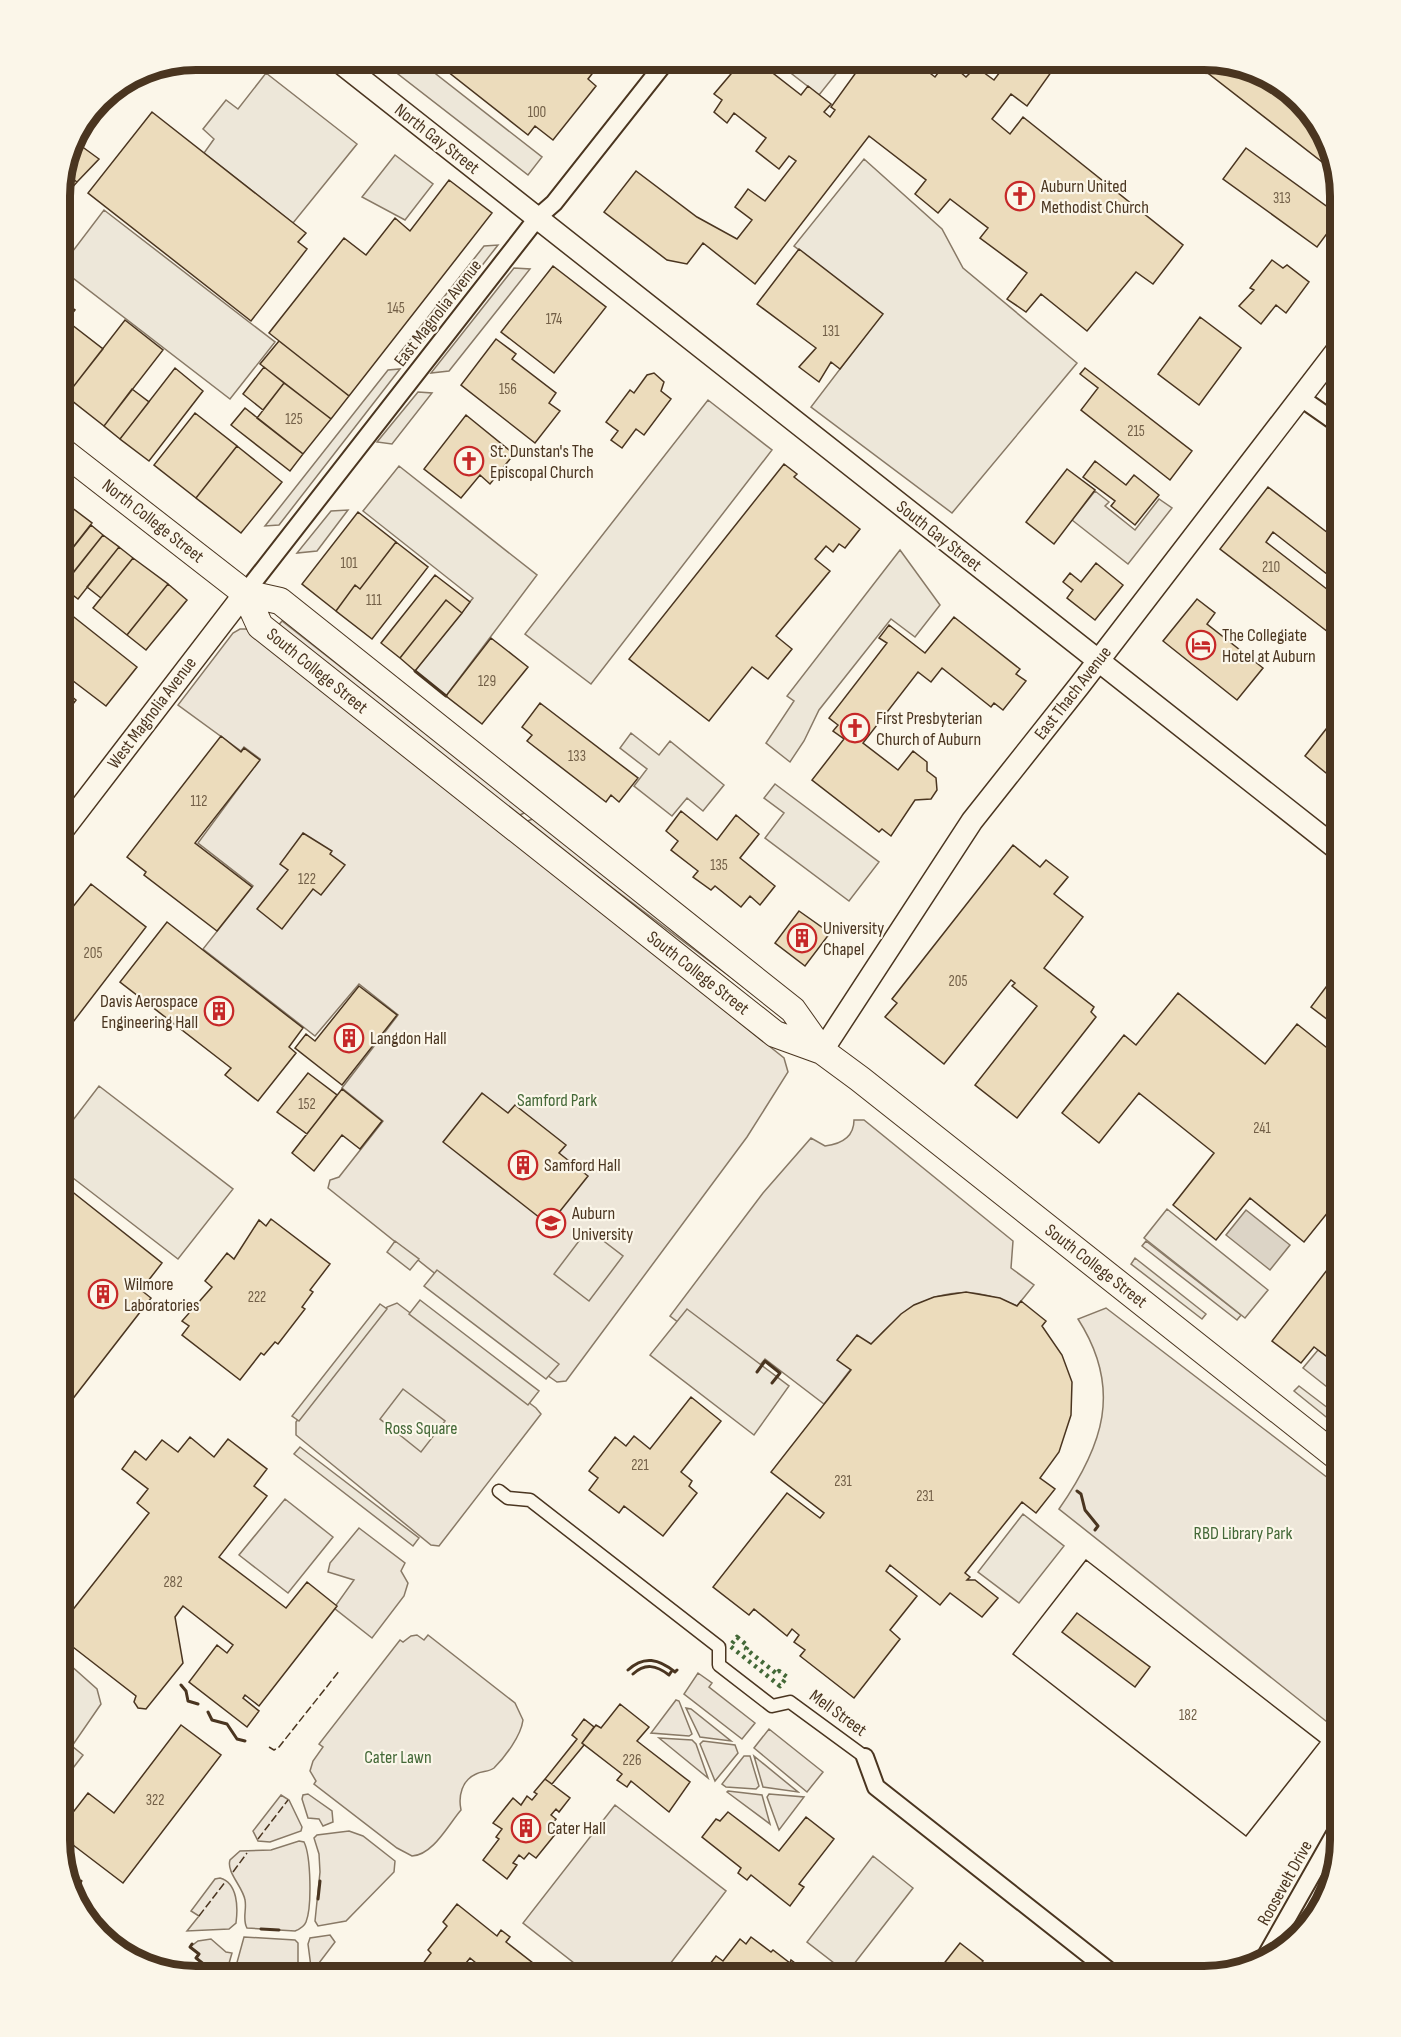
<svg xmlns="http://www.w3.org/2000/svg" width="1401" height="2037" font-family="'Sofia Sans Condensed',sans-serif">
  <rect width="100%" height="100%" fill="#fbf6e9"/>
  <path fill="#ede6d9" stroke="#887966" stroke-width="1.5" d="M282,621L526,812L518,816L277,627Z
    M240,629H248L784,1058L788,1072L747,1137L566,1381L557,1382L544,1373L438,1276L328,1188L330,1180L339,1177L383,1121L342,1088L398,1015L359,984L315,1036L203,949L253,886L198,843L260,759L244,747L241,751L178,705L233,633Z
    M535,818L773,1009L525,822Z
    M854,1120H864L1013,1241L1011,1268L1034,1285L1017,1306C922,1261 875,1339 824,1404L765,1359L750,1377L670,1316L763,1193L811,1138L825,1146C841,1144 854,1137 854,1120Z
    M1146,1241L1241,1315L1237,1320L1142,1246Z
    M397,1303L536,1408L541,1414L439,1546L431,1545L296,1435V1422L387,1307Z
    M1106,1308L1341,1488V1733L1059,1509C1103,1446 1123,1389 1078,1319Z
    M1318,1350L1341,1367V1398L1303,1368Z
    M285,1499L333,1537L288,1593L239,1555Z
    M359,1528L405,1563L401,1571L408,1583L404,1596L372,1638L334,1608L354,1580L328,1572L330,1563Z
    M417,1635L424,1640L428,1635L515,1703L523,1720C521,1736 505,1757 494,1768C489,1772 482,1771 476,1774C462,1780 458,1796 461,1810C448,1825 433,1855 412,1856L397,1848L314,1784L316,1781L310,1771L313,1761L323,1747L319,1744L400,1640L403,1642L411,1636Z
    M698,1673L712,1683L709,1687L755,1723L742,1739L684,1694Z
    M676,1700L679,1701L692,1734L689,1736L651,1733Z
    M686,1708L691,1709L731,1741L700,1737Z
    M769,1729L823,1772L807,1792L754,1748Z
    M659,1738L692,1740L696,1744L708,1778Z
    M703,1741L735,1745L738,1753L715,1781L700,1744Z
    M744,1756H750L759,1786L756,1789L726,1787L722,1784Z
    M754,1756L798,1792L763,1787Z
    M728,1791L762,1795L770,1824L727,1792Z
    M308,1794L332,1811L333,1822L323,1826L319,1819L308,1818L302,1799L303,1795Z
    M769,1794L804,1797L779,1830L767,1797Z
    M281,1795L289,1800L302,1827L301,1831L270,1842L258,1841L253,1831Z
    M615,1805L726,1891L660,1977H592L523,1923Z
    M349,1831L363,1836L395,1861L394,1872L346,1921L318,1926L315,1921L320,1872L319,1854L314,1838L317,1835Z
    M299,1841L304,1842C311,1856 312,1907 306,1922C304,1927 300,1929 295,1931L247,1928C242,1920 247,1909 245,1900C243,1887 226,1872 230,1860L240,1851L271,1850Z
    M220,1878C238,1883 238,1908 236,1923L229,1929L187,1931L199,1916L191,1911L215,1879Z
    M330,1935L335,1942L316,1967H311L308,1944L310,1938Z
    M244,1937L295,1940L298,1943V1977H233Z
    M211,1939L226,1952L232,1953L225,1977H220L196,1958L199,1954L190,1947L198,1941Z"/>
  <path fill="#ede7d9" stroke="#887966" stroke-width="1.5" d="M380,60H418L542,157L528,175Z
    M774,60H847L819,95Z
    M266,73L357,144L293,223L204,153L214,139L203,129L226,100L238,109Z
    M395,155L433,184L405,220L362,197Z
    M864,159L942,229L963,268L1077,363L952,513L811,407L882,314L794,246Z
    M104,210L275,342L230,399L60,268Z
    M498,245L413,354H399L484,246Z
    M514,268L530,269L449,371L431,373Z
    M400,369L279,525L265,526L388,370Z
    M418,392L432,393L392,444L377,442Z
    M708,400L772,450L591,684L525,634Z
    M399,466L537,575L446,696L415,671L473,598L363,511Z
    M1095,491L1109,502L1105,506L1135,530L1159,499L1172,508L1128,564L1072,520Z
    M348,510L317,551L297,553L331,511Z
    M900,550L940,605L915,637L891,619L819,710L804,741L790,762L766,743L794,701L787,696Z
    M631,733L659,755L670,741L724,785L703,811L687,798L672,816L634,786L647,769L620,748Z
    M775,784L879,862L849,901L765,838L784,813L764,798Z
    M99,1086L233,1189L178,1259L60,1168V1137Z
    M1167,1209L1268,1290L1245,1318L1144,1238Z
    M588,1229L623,1256L589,1301L554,1274Z
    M395,1241L419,1259L410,1270L387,1252Z
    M1135,1258L1206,1314L1202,1319L1131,1264Z
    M437,1270L559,1364L546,1379L424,1286Z
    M420,1300L539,1391L528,1405L409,1314Z
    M380,1304L387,1309L299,1421L292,1416Z
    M687,1309L789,1386L754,1435L650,1355Z
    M1299,1386L1341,1418V1429L1294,1391Z
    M403,1389L445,1421L421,1452L380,1419Z
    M300,1447L419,1538L413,1546L294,1454Z
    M1023,1514L1064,1546L1019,1603L978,1572Z
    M60,1656L97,1689L101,1704L72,1746L83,1755L60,1785Z
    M873,1856L913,1888L847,1973L807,1942Z"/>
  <path fill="#dcd4c6" stroke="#887966" stroke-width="1.5" d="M1246,1210L1290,1245L1270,1270L1226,1235Z"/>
  <path fill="#ecdcbc" stroke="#4a3520" stroke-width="1.5" fill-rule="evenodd" d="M433,60H583L595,70L588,79L596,86L553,140L535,126L528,135Z
    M756,60H774L775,62L769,70L801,95L808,86L831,104L824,112L830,117L835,110L831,107L865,60H913L935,77L947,61L966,77L976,67L994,80L1009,60H1038L1052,71L1027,106L1011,94L992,119L1010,134L1023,117L1183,245L1153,284L1136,272L1087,331L1041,294L1026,312L1007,299L1027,273L980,238L988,228L950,199L938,213L915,194L926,180L869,136L755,284L703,243L687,264L667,260L604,212L636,171L697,217L737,239L752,220L735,207L748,189L765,201L796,161L789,156L779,169L756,151L766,138L734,113L727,123L714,112L722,100L714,94L742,61L750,67Z
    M1191,60H1213L1245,71L1324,133L1335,172Z
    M1270,80L1280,83L1296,99L1293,103L1268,83Z
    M152,112L306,233L298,242L307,249L251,321L88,193Z
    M91,114L96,118L75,140H73Z
    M73,140L99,159L77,182L64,172Z
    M1246,148L1340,216L1317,247L1223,179Z
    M64,172L77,182L60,201V188Z
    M449,180L492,213L349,396L269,333L344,238L366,255L395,218L410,231Z
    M799,249L883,314L840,369L831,362L819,382L799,367L816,348L757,304Z
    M1272,260L1283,268L1287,265L1309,282L1286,313L1276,305L1261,324L1239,306L1254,290L1250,288Z
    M553,266L606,307L554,373L501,332Z
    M60,299L75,310L60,329Z
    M1200,317L1241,348L1199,405L1158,374Z
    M125,320L163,350L104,426L66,396Z
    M67,321L103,349L66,396L60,392V329Z
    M496,339L516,354L512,359L556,393L549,403L560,411L535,443L461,385Z
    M279,341L349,396L331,419L260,364Z
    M264,367L284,383L263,410L243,394Z
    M175,368L203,391L149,461L120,439Z
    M1085,368L1192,451L1170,480L1081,410L1098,388L1080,374Z
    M654,373L664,382L661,391L671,399L644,435L636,429L622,448L611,440L618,431L606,422L630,390L634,393L647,375Z
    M284,383L331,419L303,454L257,418Z
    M132,389L149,402L120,439L104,426Z
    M245,408L303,454L290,471L231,425Z
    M195,413L237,446L196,498L154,465Z
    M466,415L514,454L490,484L480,475L461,498L424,469Z
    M237,446L282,482L241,533L196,498Z
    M1095,461L1126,485L1134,475L1159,495L1135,525L1111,506L1115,501L1083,477Z
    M784,464L797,474L794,477L860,529L845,548L839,544L833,552L826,546L815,559L830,571L776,636L792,649L768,679L752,667L709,721L629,659Z
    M1067,469L1095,490L1054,544L1026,522Z
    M1268,487L1341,543V585L1273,532L1266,542L1341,600V615L1328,632L1220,549Z
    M71,507L92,523L60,564V521Z
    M358,512L396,542L360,589L355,585L336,611L302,584Z
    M91,525L103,535L60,589V564Z
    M103,535L119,547L78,599L62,587Z
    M396,542L428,567L372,639L336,611L355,585L360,589Z
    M119,547L133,558L101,598L87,587Z
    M133,558L168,584L127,635L93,608Z
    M1096,563L1123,585L1095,620L1067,598L1073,590L1063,582L1070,573L1081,582Z
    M435,575L470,602L462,613L446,600L400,658L381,643Z
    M168,584L187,600L146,650L127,635Z
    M1197,599L1215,613L1207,624L1263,668L1237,700L1163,641Z
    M446,600L462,613L415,671L400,658Z
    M60,606L137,667L106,706L60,671Z
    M954,617L1020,669L1016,674L1026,681L1003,710L994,703L991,707L942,668L931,682L918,672L863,743L898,770L913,751L927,762V771L936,778L937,790L931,799L915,800L891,836L882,829L879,832L812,780L844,739L833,731L838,725L829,718L887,643L879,638L889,625L925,653Z
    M491,638L528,667L482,724L446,696Z
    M60,687L76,700L60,721Z
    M540,703L638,778L619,802L611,795L606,802L527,741L532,735L522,727Z
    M1341,710V764L1331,777L1305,756Z
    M221,736L241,752L244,748L260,760L195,843L252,887L217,931L144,875L146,872L127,857Z
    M681,811L717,840L736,815L759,834L740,858L775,886L760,905L750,896L741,907L715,886L711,890L693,877L698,871L671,850L678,841L666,831Z
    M303,833L332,851L330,854L345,865L321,895L313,889L282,929L257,909L288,870L280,864Z
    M1013,845L1040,867L1046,860L1068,877L1054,894L1083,917L1044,968L1094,1007L1091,1012L1096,1017L1017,1118L975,1085L1037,1006L1012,986L1015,983L1011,980L944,1064L885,1017L897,1003L892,999Z
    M91,884L146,927L60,1039V923Z
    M799,911L830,933L805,966L775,943Z
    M167,922L303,1028L289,1047L296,1053L258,1101L225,1075L231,1068L120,982Z
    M1341,967V1030L1311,1007Z
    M359,986L397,1015L342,1085L295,1048L306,1034L315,1041Z
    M1178,993L1265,1064L1297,1024L1341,1059V1196L1304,1242L1250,1198L1216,1240L1173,1205L1214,1153L1139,1093L1099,1143L1062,1113L1124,1035L1136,1045Z
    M308,1073L337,1095L307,1134L277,1112Z
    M342,1089L382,1121L360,1149L342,1135L314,1171L292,1153Z
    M482,1093L508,1113L515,1105L566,1145L559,1153L588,1176L549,1225L443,1142Z
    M60,1182L162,1263L141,1290L151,1298L61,1414Z
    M271,1219L330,1264L310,1290L313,1292L302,1307L305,1309L278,1344L275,1342L264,1355L261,1353L240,1380L182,1335L189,1326L182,1321L212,1287L205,1281L227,1253L234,1259L259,1220L266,1226Z
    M1341,1252V1367L1314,1347L1301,1363L1272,1341Z
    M966,1292L1000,1298L1017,1306L1021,1301L1046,1321L1042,1326L1062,1355L1072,1382L1071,1415L1059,1452L1040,1478L1055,1489L1036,1513L1022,1502L965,1573L970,1577L967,1580H975L998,1598L982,1617L950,1593L940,1605L890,1565L886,1571L917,1596L890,1630L900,1639L854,1698L800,1656L805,1650L794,1642L799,1635L792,1629L787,1636L754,1609L749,1615L713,1587L787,1493L820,1518L824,1513L771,1472L851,1370L837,1360L857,1335L871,1344L901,1314L914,1305L934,1297Z
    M691,1397L721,1421L681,1472L692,1481L689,1486L697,1493L663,1536L624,1506L619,1513L589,1490L598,1478L589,1471L615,1437L626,1446L634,1436L650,1449Z
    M190,1437L214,1457L228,1439L267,1469L254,1486L267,1496L219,1557L286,1608L307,1582L337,1606L259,1706L245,1695L243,1698L259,1711L247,1727L189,1682L217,1645L227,1653L233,1645L183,1606L175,1617L183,1663L146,1709L138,1708L134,1702L136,1696L60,1637V1626L149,1513L137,1503L148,1489L122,1469L135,1451L146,1460L162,1440L178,1452Z
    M1086,1560L1320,1742L1246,1836L1013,1654ZM1077,1613L1150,1667L1135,1687L1062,1632Z
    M1086,1560L1320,1742L1246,1836L1013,1654Z
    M620,1704L649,1727L637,1741L690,1782L669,1812L631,1781L627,1787L617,1780L622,1774L582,1743L596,1725L601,1728Z
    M584,1719L594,1727L582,1743L584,1745L552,1784L545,1779L577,1739L572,1735Z
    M181,1725L221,1755L123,1883L60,1835V1829L88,1793L114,1813Z
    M545,1779L570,1798L559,1812L556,1809L551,1815L556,1819L550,1826L557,1832L536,1858L529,1853L524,1859L519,1855L513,1863L517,1865L507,1879L483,1860L499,1839L496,1837L502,1829L493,1823L513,1798L521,1805L527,1796L532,1800L537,1794L534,1792Z
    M728,1812L779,1851L806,1817L834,1839L799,1884L804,1887L790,1906L751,1875L747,1880L738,1873L741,1868L702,1837L716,1819L720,1821Z
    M457,1904L497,1936L501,1930L510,1937L506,1942L547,1974L545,1977H493L470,1958L458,1973L455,1971L451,1977H437L422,1965L431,1953L428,1950L447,1926L443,1922Z
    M751,1937L771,1952L773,1950L790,1963L791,1960L812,1976L700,1977L716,1956L723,1961L740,1939L746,1944Z
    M960,1943L983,1961L971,1977H928L939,1963L942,1966Z"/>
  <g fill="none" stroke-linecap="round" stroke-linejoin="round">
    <g stroke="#4a3520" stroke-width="15">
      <path id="pedestrian" d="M499,1491L508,1498L530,1500L719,1647V1665L772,1706L790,1702L865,1757"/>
    </g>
    <g stroke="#4a3520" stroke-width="20">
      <path id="minor" d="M1301,398L1341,426
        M245,593L538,217L554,203L667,60
        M865,1757L876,1787L1117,1977
        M1263,1961L1341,1823"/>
    </g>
    <g stroke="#4a3520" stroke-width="24">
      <path id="tertiary" d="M337,60L1341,852
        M60,834L245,593
        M822,1051L972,821L1079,686L1341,345"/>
    </g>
    <g stroke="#4a3520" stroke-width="28">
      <path id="primary" d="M60,449L245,593L280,601L793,1010L822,1051
        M245,593L260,626L775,1034L822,1051L860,1079L1341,1460"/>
    </g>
    <use href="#pedestrian" stroke="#fbf6e9" stroke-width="12"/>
    <use href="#minor" stroke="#fbf6e9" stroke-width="16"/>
    <use href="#tertiary" stroke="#fbf6e9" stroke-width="21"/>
    <use href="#primary" stroke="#fbf6e9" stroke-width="26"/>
    <path stroke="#436837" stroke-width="4.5" stroke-dasharray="3 4.5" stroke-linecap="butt" d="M737,1637L748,1646L746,1649L777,1674L779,1671L787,1677L780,1686L730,1646Z"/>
    <path stroke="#4a3520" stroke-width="1.5" stroke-dasharray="8 3" stroke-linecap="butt" d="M269,1747L274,1750L279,1747L340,1670
      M258,1839L288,1800
      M233,1872L247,1853
      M199,1916L226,1881"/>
    <path stroke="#4a3520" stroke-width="3" d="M415,671L446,696
      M757,1372L765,1361L780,1373L772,1383
      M1077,1491L1081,1494L1085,1510L1098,1526L1095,1530
      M628,1670C644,1655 659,1659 675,1672L677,1670
      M633,1674C645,1663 656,1665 669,1675L671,1672
      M181,1685L186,1691L188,1701L198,1704
      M208,1712L212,1720L227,1724L237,1739L245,1741
      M74,1894L81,1881
      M318,1899L320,1881
      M261,1929L279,1930
      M192,1944L190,1947L199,1954L196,1958L220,1977
      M225,1977H226"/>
  </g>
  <defs>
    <g id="church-ring" transform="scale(1.5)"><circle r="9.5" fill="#fbf6e9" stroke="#c62828" stroke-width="1.5"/><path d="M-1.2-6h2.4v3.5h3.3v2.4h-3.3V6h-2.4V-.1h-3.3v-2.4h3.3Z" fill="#c62828"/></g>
    <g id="hotel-ring" transform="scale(1.5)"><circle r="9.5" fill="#fbf6e9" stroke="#c62828" stroke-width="1.5"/><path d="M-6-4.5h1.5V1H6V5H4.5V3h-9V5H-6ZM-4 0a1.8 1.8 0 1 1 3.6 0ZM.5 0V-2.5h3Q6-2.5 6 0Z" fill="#c62828"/></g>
    <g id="building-ring" transform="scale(1.5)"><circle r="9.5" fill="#fbf6e9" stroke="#c62828" stroke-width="1.5"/><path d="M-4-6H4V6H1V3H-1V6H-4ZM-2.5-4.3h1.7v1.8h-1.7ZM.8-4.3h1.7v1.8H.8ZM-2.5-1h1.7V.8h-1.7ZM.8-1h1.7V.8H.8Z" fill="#c62828"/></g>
    <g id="university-ring" transform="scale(1.5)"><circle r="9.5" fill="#fbf6e9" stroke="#c62828" stroke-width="1.5"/><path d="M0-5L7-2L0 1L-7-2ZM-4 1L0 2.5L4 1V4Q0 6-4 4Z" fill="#c62828"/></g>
  </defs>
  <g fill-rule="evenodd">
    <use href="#church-ring" x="1020" y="196"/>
    <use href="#church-ring" x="469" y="461"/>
    <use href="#hotel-ring" x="1201" y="645"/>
    <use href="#church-ring" x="855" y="728"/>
    <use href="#building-ring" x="802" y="938"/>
    <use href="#building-ring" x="219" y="1011"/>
    <use href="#building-ring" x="349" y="1038"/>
    <use href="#building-ring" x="523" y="1165"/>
    <use href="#university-ring" x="551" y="1223"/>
    <use href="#building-ring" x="103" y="1294"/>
    <use href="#building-ring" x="526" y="1828"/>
  </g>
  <g text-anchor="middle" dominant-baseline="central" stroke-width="4.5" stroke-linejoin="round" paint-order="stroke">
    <g font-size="15" fill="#725f47">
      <text x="537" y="112">100</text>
      <text x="1282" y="198">313</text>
      <text x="396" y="308">145</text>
      <text x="554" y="319">174</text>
      <text x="831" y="331">131</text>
      <text x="508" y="389">156</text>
      <text x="294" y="419">125</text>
      <text x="1136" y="431">215</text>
      <text x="349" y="563">101</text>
      <text x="1271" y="567">210</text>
      <text x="374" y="600">111</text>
      <text x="487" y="681">129</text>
      <text x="577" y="756">133</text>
      <text x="199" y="801">112</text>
      <text x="719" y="865">135</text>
      <text x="307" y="879">122</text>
      <text x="93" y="953">205</text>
      <text x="958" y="981">205</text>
      <text x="307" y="1104">152</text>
      <text x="1262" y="1128">241</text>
      <text x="257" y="1297">222</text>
      <text x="640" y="1465">221</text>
      <text x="843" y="1481">231</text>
      <text x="925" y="1496">231</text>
      <text x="173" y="1582">282</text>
      <text x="1188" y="1715">182</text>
      <text x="632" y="1760">226</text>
      <text x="155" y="1800">322</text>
    </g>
    <g font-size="18" fill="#4a3520" stroke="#fbf6e9">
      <text transform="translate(437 139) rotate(38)">North Gay Street</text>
      <text transform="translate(438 313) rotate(-52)">East Magnolia Avenue</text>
      <text transform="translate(153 521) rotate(38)">North College Street</text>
      <text transform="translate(939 536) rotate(38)">South Gay Street</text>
      <text transform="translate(317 671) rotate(39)">South College Street</text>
      <text transform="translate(1073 693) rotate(-52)">East Thach Avenue</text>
      <text transform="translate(152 713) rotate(-53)">West Magnolia Avenue</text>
      <text transform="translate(698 973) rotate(38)">South College Street</text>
      <text transform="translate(1096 1266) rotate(38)">South College Street</text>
      <text transform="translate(838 1713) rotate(36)">Mell Street</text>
      <text transform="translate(1285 1883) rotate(-61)">Roosevelt Drive</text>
    </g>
    <g font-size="18" fill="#4a3520" stroke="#fbf6e9" text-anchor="start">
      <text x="1041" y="186">Auburn United<tspan x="1041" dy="21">Methodist Church</tspan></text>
      <text x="490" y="451">St. Dunstan's The<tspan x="490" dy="21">Episcopal Church</tspan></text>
      <text x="1222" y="635">The Collegiate<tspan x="1222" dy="21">Hotel at Auburn</tspan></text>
      <text x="876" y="718">First Presbyterian<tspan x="876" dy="21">Church of Auburn</tspan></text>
      <text x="823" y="928">University<tspan x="823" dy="21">Chapel</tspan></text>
      <text x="198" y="1001" text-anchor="end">Davis Aerospace<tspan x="198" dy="21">Engineering Hall</tspan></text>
      <text x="370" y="1038">Langdon Hall</text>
      <text x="544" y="1165">Samford Hall</text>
      <text x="572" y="1213">Auburn<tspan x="572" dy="21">University</tspan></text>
      <text x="124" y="1284">Wilmore<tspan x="124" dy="21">Laboratories</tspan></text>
      <text x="547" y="1828">Cater Hall</text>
    </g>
    <g font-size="18" fill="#436837" stroke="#fbf6e9">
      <text x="557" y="1100">Samford Park</text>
      <text x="421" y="1428">Ross Square</text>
      <text x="1243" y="1533">RBD Library Park</text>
      <text x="398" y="1757">Cater Lawn</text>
    </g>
  </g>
  <path d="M0 0H1401V2037H0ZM196 70H1204A126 126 0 0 1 1330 196V1840A126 126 0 0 1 1204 1966H196A126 126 0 0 1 70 1840V196A126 126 0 0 1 196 70Z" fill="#fbf6e9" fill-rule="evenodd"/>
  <path fill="none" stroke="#4a3520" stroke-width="8" d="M196 70H1204A126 126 0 0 1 1330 196V1840A126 126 0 0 1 1204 1966H196A126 126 0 0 1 70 1840V196A126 126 0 0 1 196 70Z"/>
</svg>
